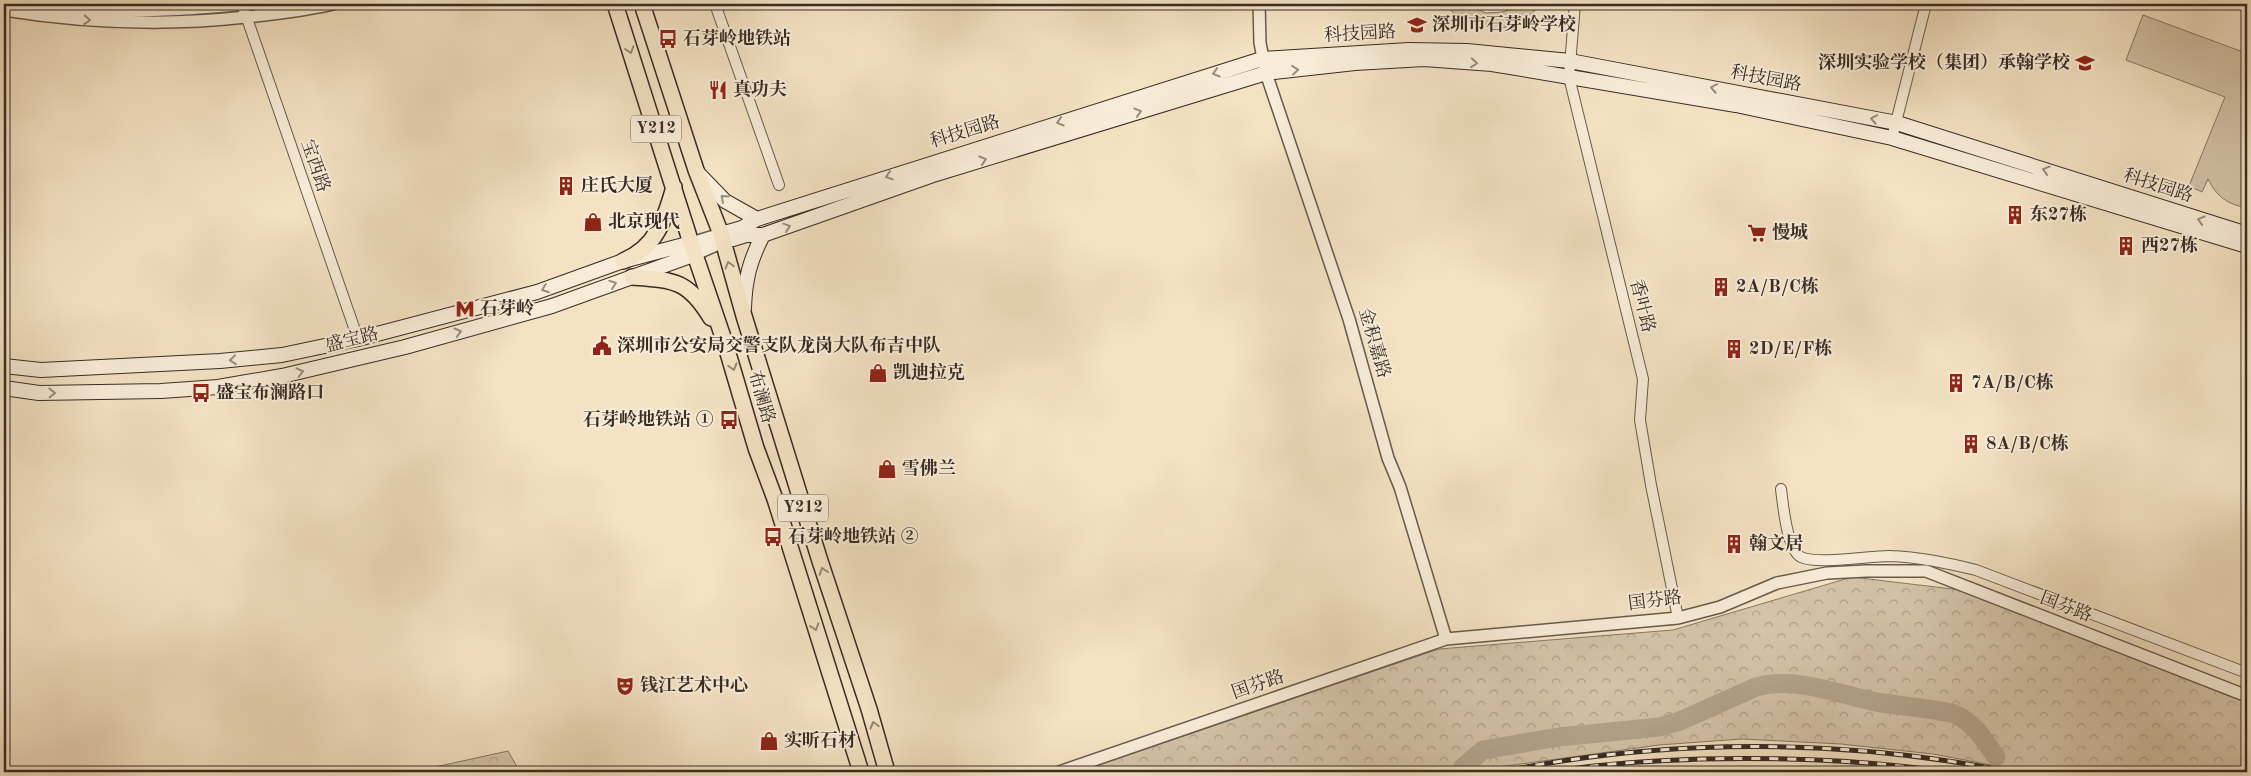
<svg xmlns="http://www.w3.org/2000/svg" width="2251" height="776" font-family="'Old Standard TT','Noto Serif SC',serif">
  <defs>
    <pattern id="forest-crowns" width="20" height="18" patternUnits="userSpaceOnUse" patternTransform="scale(1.25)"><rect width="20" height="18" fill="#d4c3a8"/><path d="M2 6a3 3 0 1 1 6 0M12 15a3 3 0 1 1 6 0" fill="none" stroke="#ad9f89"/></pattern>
  </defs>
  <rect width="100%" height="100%" fill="#f4e2c3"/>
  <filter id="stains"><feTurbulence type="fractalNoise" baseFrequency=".004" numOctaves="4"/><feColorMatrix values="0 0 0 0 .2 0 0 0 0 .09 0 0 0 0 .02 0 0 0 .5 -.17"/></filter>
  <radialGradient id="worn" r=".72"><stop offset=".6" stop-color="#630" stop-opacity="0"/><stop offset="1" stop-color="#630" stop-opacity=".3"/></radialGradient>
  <path fill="url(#forest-crowns)" stroke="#867866" d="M1852,577L1961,590L2247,703V772H2028L1933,754L1841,744L1742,739L1659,745L1492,768L1473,772H1077L1439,649L1673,630Z
    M508,751L520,772H412Z"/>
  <path fill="#d4c3a8" stroke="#867866" d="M1446,4H1465L1486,13L1502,12L1516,8L1520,4H1541C1515,35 1471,39 1446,4Z
    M2143,15L2243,52L2247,41V208C2227,204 2217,197 2208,179L2202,192L2189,186L2225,97L2126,60Z"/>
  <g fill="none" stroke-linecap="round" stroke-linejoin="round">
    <path stroke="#b4a48d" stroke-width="19" d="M1463,767L1483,750L1559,737L1659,727L1680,721L1756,687C1796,676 1837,694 1876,702C1901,706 1927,708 1952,713C1974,722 1983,738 1996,757"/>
    <g stroke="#675a4c" stroke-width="12">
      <path id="minor" d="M242,4L358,339
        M715,4L779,185
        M1575,4L1569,77L1643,379L1640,420L1651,485L1678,618
        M1892,138L1926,4
        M1781,489C1783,505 1787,550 1801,557C1817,565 1869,556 1889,556C1920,557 1947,563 1976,570L2247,673"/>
    </g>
    <g stroke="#675a4c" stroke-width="14">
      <path id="tertiary" d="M37,4C107,15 177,11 246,4
        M1259,4L1260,43L1266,73L1349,319L1388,458L1400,487L1446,639
        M4,10C85,23 165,26 246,17C275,14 304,11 333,4
        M691,243L721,234
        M696,254L723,242
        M1059,772L1446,639L1678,618L1720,607L1777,583L1827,573L1866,571H1926L2247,696"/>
    </g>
    <g stroke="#382c25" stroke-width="16">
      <path id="secondary" d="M697,172L725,201L757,219
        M721,234L742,228L757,219L1262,59L1409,50L1467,51L1570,61L1897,123L2247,234
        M733,239L746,235H763L936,174L1266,73L1355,63L1424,59L1492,64L1736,105L1892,138L2247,246
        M744,308C745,279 750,260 763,235
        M4,366L41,370L220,361L282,355L358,339L537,292L623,261L691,243
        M4,388L39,393L161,391L218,387L282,376L405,347L552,306L696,254"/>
    </g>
    <g stroke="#382c25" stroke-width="18">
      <path id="primary" d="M615,4L691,243L725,343L756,448L775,499L861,772
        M642,4L696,170L721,234L744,316L820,561L869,709L887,772
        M623,261C656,248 665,219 674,187
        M632,277C674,280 688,280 711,318"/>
    </g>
    <use href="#minor" stroke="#f8ecd8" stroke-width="10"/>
    <use href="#tertiary" stroke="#f8ecd8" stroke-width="11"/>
    <use href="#secondary" stroke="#f8ecd8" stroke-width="14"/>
    <use href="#primary" stroke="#f4e2c3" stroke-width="15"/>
    <g stroke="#382c25" stroke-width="5">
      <path id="rail" d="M1500,772C1667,738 1843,738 2011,772
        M1554,772C1602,763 1652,761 1701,759C1784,757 1866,760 1948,772
        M1661,772L1753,769L1860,772"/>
    </g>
    <use href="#rail" stroke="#f8ecd8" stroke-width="3" stroke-dasharray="9" stroke-linecap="butt"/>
  </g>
  <defs><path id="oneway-chevron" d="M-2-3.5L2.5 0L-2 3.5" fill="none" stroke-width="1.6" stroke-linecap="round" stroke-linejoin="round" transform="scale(1.25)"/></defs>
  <g stroke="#988c7e">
    <use href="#oneway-chevron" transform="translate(87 20) rotate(4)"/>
    <use href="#oneway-chevron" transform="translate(1474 63) rotate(5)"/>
    <use href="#oneway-chevron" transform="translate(1295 70) rotate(-6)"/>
    <use href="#oneway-chevron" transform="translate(1216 73) rotate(163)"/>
    <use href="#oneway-chevron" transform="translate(1714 88) rotate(-169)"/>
    <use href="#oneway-chevron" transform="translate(1138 112) rotate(-17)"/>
    <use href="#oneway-chevron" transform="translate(1874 119) rotate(-169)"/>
    <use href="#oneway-chevron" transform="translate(1060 122) rotate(163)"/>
    <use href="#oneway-chevron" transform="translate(983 160) rotate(-17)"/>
    <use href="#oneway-chevron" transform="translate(2046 170) rotate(-163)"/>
    <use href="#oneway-chevron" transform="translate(889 176) rotate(162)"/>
    <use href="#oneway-chevron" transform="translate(724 198) rotate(-138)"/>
    <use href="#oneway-chevron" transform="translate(2201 220) rotate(-163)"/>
    <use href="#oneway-chevron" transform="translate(787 227) rotate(-19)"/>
    <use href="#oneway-chevron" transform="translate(613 284) rotate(-19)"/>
    <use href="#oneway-chevron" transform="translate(545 289) rotate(160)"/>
    <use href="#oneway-chevron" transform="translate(458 332) rotate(-16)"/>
    <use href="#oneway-chevron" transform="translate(233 360) rotate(174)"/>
    <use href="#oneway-chevron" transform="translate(300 372) rotate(-14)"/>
    <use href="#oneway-chevron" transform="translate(52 393) rotate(-1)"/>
  </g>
  <g stroke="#968774">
    <use href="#oneway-chevron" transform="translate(630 50) rotate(72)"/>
    <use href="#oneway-chevron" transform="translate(729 265) rotate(-106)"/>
    <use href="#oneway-chevron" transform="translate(733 367) rotate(74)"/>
    <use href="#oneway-chevron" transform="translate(823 571) rotate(-108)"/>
    <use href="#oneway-chevron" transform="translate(815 627) rotate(72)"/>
    <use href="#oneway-chevron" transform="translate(874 725) rotate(-106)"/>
  </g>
  <defs>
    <g id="school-bare" transform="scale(1.5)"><path d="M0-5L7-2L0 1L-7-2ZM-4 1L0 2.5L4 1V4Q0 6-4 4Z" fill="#8f2418" stroke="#f8ecd8" stroke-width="2.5" paint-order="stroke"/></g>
    <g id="bus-bare" transform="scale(1.5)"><path d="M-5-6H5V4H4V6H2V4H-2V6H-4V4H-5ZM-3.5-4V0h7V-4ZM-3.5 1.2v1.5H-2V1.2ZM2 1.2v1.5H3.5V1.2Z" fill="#8f2418" stroke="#f8ecd8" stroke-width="2.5" paint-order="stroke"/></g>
    <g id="restaurant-bare" transform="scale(1.5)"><path d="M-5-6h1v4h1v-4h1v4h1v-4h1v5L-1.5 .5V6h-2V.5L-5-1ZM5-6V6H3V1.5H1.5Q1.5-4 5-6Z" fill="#8f2418" stroke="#f8ecd8" stroke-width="2.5" paint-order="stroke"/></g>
    <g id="building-bare" transform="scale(1.5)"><path d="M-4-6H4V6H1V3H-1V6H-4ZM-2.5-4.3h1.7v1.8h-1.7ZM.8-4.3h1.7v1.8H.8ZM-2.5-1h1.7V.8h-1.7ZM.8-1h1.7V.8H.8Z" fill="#8f2418" stroke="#f8ecd8" stroke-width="2.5" paint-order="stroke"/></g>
    <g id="shop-bare" transform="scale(1.5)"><path d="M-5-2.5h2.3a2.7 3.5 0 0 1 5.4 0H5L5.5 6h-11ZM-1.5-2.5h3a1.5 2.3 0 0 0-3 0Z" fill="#8f2418" stroke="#f8ecd8" stroke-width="2.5" paint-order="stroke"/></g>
    <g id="supermarket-bare" transform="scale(1.5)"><path d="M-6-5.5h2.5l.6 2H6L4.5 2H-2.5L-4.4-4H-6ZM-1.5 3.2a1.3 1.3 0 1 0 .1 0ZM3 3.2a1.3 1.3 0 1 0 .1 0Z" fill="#8f2418" stroke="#f8ecd8" stroke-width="2.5" paint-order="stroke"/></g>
    <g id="metro-bare" transform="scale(1.5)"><path d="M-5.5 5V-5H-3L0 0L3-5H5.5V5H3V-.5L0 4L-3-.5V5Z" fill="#8f2418" stroke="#f8ecd8" stroke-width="2.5" paint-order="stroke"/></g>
    <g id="civic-bare" transform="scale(1.5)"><path d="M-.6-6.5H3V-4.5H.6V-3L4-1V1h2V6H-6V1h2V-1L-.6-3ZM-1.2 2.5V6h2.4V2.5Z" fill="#8f2418" stroke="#f8ecd8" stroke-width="2.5" paint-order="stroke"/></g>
    <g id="theatre-bare" transform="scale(1.5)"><path d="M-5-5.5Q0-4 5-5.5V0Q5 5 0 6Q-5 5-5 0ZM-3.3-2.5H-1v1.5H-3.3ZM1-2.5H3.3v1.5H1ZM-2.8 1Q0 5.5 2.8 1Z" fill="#8f2418" stroke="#f8ecd8" stroke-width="2.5" paint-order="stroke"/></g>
  </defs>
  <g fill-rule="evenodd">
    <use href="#school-bare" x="1417" y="25"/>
    <use href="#bus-bare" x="668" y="39"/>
    <use href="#school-bare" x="2085" y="63"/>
    <use href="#restaurant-bare" x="718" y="90"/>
    <use href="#building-bare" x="566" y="186"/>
    <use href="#building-bare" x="2015" y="215"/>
    <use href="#shop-bare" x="593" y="222"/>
    <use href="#supermarket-bare" x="1757" y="233"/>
    <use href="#building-bare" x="2126" y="246"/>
    <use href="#building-bare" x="1721" y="287"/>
    <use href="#metro-bare" x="465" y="309"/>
    <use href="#civic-bare" x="602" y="346"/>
    <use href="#building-bare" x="1734" y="349"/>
    <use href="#shop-bare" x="878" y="373"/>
    <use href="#building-bare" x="1956" y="383"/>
    <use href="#bus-bare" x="201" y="393"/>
    <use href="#bus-bare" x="729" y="420"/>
    <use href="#building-bare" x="1971" y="444"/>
    <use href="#shop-bare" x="887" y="469"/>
    <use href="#bus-bare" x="773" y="537"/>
    <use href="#building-bare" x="1734" y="544"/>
    <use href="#theatre-bare" x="625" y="686"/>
    <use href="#shop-bare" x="769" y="741"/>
  </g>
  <g text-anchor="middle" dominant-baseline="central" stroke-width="4" stroke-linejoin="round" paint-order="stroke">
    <g fill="#f8ecd8" stroke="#72665b" stroke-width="1">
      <rect x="631" y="115.5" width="50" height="27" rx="4"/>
      <rect x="778" y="494.5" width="50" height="27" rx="4"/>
    </g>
    <g font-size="16" font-weight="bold" fill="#382c25">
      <text x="656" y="129">Y212</text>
      <text x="803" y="508">Y212</text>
    </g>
    <g font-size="18" font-weight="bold" fill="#382c25" stroke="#f8ecd8" text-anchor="start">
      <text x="1432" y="25">深圳市石芽岭学校</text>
      <text x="683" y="39">石芽岭地铁站</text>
      <text x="2070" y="63" text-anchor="end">深圳实验学校（集团）承翰学校</text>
      <text x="733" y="90">真功夫</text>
      <text x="581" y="186">庄氏大厦</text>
      <text x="2030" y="215">东27栋</text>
      <text x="608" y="222">北京现代</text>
      <text x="1772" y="233">慢城</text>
      <text x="2141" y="246">西27栋</text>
      <text x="1736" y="287">2A/B/C栋</text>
      <text x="480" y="309">石芽岭</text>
      <text x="617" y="346">深圳市公安局交警支队龙岗大队布吉中队</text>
      <text x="1749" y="349">2D/E/F栋</text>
      <text x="893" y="373">凯迪拉克</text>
      <text x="1971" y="383">7A/B/C栋</text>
      <text x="216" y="393">盛宝布澜路口</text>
      <text x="714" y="420" text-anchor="end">石芽岭地铁站 ①</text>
      <text x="1986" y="444">8A/B/C栋</text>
      <text x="902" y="469">雪佛兰</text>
      <text x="788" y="537">石芽岭地铁站 ②</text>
      <text x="1749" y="544">翰文居</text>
      <text x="640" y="686">钱江艺术中心</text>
      <text x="784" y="741">实昕石材</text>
    </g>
    <g font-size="18" fill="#382c25" stroke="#f8ecd8">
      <text transform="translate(1360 34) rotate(-3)">科技园路</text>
      <text transform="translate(1766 79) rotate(11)">科技园路</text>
      <text transform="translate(965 132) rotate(-17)">科技园路</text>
      <text transform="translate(315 166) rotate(71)">宝西路</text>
      <text transform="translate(2158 186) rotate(18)">科技园路</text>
      <text transform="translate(1642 306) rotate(76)">香叶路</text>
      <text transform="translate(352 340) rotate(-14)">盛宝路</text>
      <text transform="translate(1374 343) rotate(74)">金积嘉路</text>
      <text transform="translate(761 397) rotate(74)">布澜路</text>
      <text transform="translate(1655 601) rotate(-7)">国芬路</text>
      <text transform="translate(2066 607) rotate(21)">国芬路</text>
      <text transform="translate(1258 685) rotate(-19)">国芬路</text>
    </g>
  </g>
  <rect width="2251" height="776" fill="none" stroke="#f4e2c3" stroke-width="20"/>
  <rect x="5" y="5" width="2241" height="766" fill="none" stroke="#382c25" stroke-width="2.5"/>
  <rect x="10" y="10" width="2231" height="756" fill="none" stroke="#382c25"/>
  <rect width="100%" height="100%" filter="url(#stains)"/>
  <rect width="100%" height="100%" fill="url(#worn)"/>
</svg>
